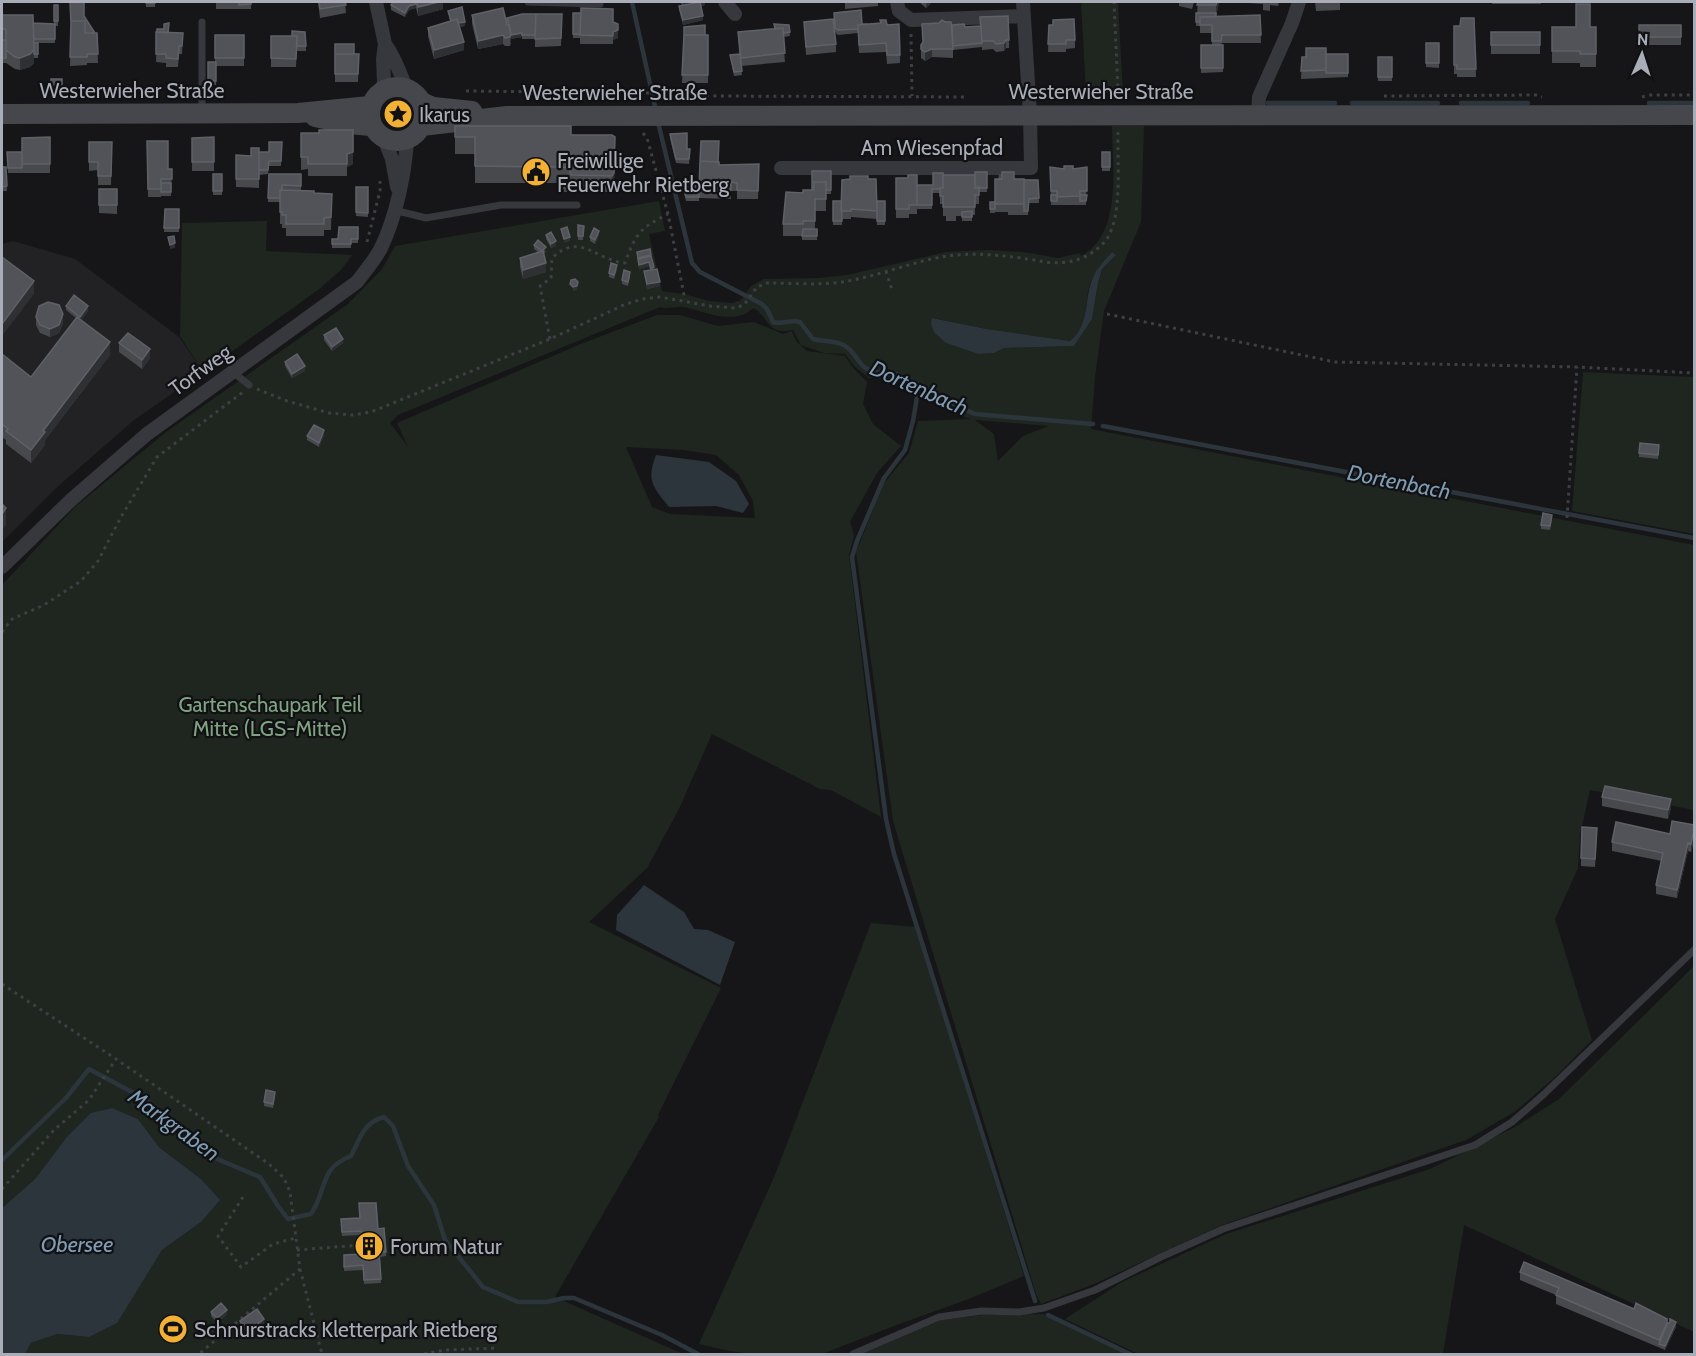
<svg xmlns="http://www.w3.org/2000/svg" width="1696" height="1356" font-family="Cabin,sans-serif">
  <rect width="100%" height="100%" fill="#161618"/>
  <path fill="#222225" d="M13,241L75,259L179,337L203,372L134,420L55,489L2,542V244Z"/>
  <path fill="#1e261f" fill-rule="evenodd" d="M1081,2H1118L1123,93H1086Z
    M383 114a14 14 0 1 1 28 0a14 14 0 1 1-28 0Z
    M1112,126H1144L1141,222L1104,311L1095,377L1091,429L1694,545V810L1590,790L1580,835L1578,868L1555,919L1592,1040L1555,1077L1516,1111L1466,1140L1222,1225L1094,1284L1041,1304L1036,1294L893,821L856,552L884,483L909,453L918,421L971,419L956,415L895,379L869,378L855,367L845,354L824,353L801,345L793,330C767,336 771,320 754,308C750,310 746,314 742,315C722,321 702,311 684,307C675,306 667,310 660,307L398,415L390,423L408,447L397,423L583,343L657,315H680L718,326L754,322L783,334L792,331L796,341L807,351L845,356L854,369L867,382L863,404L873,424L901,446L877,473L850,522L854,536L849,555L881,817L831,790L820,789L712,734L678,811L647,868L589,922L721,988L658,1115L659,1117L555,1297L683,1354H25L31,1343L57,1334L89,1337L116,1323L162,1250L201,1222V1179L159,1147L138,1119L111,1108L91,1114L66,1138L35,1179L2,1208V585L76,506L166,432L348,304L382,269L395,246L659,201L665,231L649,234L662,291L684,294L709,301L732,303L741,300L751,286L764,279L818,278L847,275L946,252L987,250L1023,252L1058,258L1080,253L1081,256C1123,234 1112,167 1112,126ZM1116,255L1102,269L1098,283L1092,319L1074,346L1004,348L994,353L978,354L946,343L933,318L987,329L1070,341C1093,324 1081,297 1094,275C1099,268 1109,261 1116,255ZM975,420L1049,426L1023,436L998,461L994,434ZM626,447L684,450L716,455L739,475L753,501L755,518L670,514L652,507Z
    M267,221L266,251L352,255L341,270L318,290L203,372L180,336L182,223Z
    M1583,372L1694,377V534L1572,511Z
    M871,923L916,927L1024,1276L966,1300L894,1326L822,1354H753L729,1351L699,1344L775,1175Z
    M1694,966V1332L1464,1225L1443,1354H1138L1065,1319L1122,1282L1226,1234L1430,1169L1515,1127L1559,1099Z
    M1043,1314L1126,1354H862L941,1320L982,1315Z"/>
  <path fill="#2c353c" d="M1112,252L1116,255L1102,269L1098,283L1092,319L1074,346L1004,348L994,353L978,354L946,343L934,332L931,324L932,318L987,329L1070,341C1091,325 1083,297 1094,275C1098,267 1106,259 1112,252Z
    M656,455L709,462L736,481L749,504L743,513L716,506L669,507C653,487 646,481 656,455Z
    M644,885L684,912L694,929L708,930L735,942L720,985L616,930L617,915Z
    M112,1108L138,1119L159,1147L201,1179L220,1200L201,1222L162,1250L117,1323L89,1337L57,1334L31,1343L25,1354H2V1208L35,1179L66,1138L91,1113Z"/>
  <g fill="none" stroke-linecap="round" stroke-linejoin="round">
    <path stroke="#2c353c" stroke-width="4.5" d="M632,2L656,111
      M1268,103H1335
      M1352,103H1438
      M1461,103H1528
      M1649,103H1694
      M658,122L692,263L700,272L762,304L767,309L773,322C782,325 791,319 800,322L813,339C823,342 837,340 845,346C855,351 857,363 867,369C878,375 889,371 899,375C926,386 949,403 975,414L1093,424
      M919,385L913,421L905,450L884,478L857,541L852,557L886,819L894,854L1035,1301
      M1103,426L1694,538
      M2,1160L66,1098L89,1069L143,1098L198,1139L210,1156L260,1177L278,1206L288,1219L311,1214C328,1189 318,1169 351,1156C360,1138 364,1122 384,1117L393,1126L408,1166L434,1205L445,1240L483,1287L518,1302H546L564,1298H574L662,1335L698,1354
      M1048,1315L1130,1354"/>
    <path stroke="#3d3f44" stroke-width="3" stroke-dasharray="3 4.5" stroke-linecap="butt" d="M911,34L912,96
      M466,91L661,93L716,96L966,97
      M1384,96L1536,95L1542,97
      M1091,97V91H1118L1114,2
      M1642,97L1649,95H1694
      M643,133L647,138L668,214L685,300
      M367,242L380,191V181
      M886,271L892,290
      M1107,314L1335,362L1577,367L1694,373
      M550,339L540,286L551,278L552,258C580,231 597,261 625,263C636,233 640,228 668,214
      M257,389L287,401L329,413L353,415L371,412L550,339L626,304L643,299L660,297L710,306L735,308L744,305L757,287L767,283C793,283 822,286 848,281C880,275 910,263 941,257C975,251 1011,256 1045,262C1068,265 1091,259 1106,240C1123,217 1117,161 1118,132
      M1567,518L1577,367
      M2,632L12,619L44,605L81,581L98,561L121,517L157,457L243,392
      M2,984L116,1059L269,1164L284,1178L290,1192L300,1269L199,1354
      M2,1189L54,1130L89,1100L116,1059
      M243,1197L218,1236L241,1267L273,1244L296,1238
      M297,1250L361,1245
      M300,1269L322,1354
      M424,1354L445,1350L498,1348"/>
    <path stroke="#37383d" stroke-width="7" d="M528,2L600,4
      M202,22V113
      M394,210L426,218L501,205H577
      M233,372L249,385
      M853,1354L939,1317L982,1311L1019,1312L1044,1308L1095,1290L1161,1257L1223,1229L1475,1145L1512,1122L1543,1095L1694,950"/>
    <path stroke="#37383d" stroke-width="14" d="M376,2L385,44L383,59L384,82L382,91
      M725,2L735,14
      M897,2L899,11L911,20L1024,16
      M385,44C396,58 399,73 407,89
      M1258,115L1259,97L1292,23L1299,2
      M384,139L392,159L397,187
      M781,168H1031L1030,115L1023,2
      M2,567L71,500L147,434L357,282C365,271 375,260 381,248C396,217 405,174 407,140"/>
    <path stroke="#45474d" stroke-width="20" d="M370 114a27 27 0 1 1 54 0a27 27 0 1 1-54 0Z
      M422,102L433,107L472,111
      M2,114L298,113L370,106
      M315,117L348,124L371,126
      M422,126L507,116L1694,115"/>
  </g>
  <path fill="#47494d" d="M146,2H155V7H146Z
    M216,2H251V9H216Z
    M318,2H345L346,13L320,18Z
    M393,2H443V9L418,16L416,8L409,10L405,17L391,10V5Z
    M677,2H705V5L701,6L703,20L683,25L679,10V6H682L681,2L677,3Z
    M845,2H878V6L845,9Z
    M919,2H932L926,8Z
    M1179,2H1194L1192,9L1179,6Z
    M1198,2H1219L1216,17L1260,15L1261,43H1222L1221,45H1223V72L1201,73V45H1212V33H1200V26H1196V13H1197Z
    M1233,2H1279L1278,6L1270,5V11L1263,10V4Z
    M1315,2H1340V10L1316,11Z
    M1492,2H1541V4H1492Z
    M54,5H58V26H55V43H34V50L38,43V58H34V63L30,67L20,70L15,69L6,63H2V15L33,23L54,24Z
    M448,11L465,26L459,27L464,50L434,59L428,36V28L450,21Z
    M581,13L613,22L618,38L613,40V44H580V36V38H573V34Z
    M834,13L862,24L887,25L900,55V63L887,64L886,52L859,53L858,33L838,35L835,32Z
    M562,14L561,46L535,47V39H522V37L511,39V43L510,46H505L503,44L478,49L472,24V15L507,25H508L507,18Z
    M84,16L95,33H97L98,63H87V65L70,66L71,26Z
    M980,17L1009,40V48H1006L1004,51L996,52L993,49L982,50V46V47L953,50V58L932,57L925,61L921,58V45L923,42L922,24L945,22L952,25L965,27L980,26Z
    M1474,18L1476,77H1457V74H1454V26H1460Z
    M804,22L836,44V52L806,55Z
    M789,25L790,36L783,37L785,62L741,66L742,75L734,76L730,55L739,54L738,32L774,29Z
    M1049,25L1075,40V48L1066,49V52H1048Z
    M1639,25H1681V45H1639Z
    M684,27L705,35H708V83H682Z
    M1552,27H1596V67H1580V63H1552Z
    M157,29L168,33H183L182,54H179L178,67H166V63L156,62Z
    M1491,32H1540V54H1491Z
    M215,35H244V66H216V85H208V62H215Z
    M271,36L306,46V51H297V45L296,67H271Z
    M1426,43H1439V68L1426,67Z
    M335,44L354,54H359L358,82H335Z
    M1348,54V77L1301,79L1302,57L1326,70Z
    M1378,57H1392V81H1378Z
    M51,79H62V97H50Z
    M455,126L571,135H612L614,190L612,192H564V184L560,183H475V154H455Z
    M353,130V164L347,167V176H308V169L301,170V133H319Z
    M670,134L687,149H690L689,164L676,163L670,138Z
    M50,137V173H8L7,152H22V138Z
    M214,137V171H192V138Z
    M147,141L168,169H172L171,196H161V197H148Z
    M89,142H112L111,185H98V170L89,171Z
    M282,142L281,166H269L268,174L259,175V152H269Z
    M259,148V188L236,187V155L251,156Z
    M1102,152H1110V171H1102Z
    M759,164L758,199H737V191H731V199L699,198V193V201H686L683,189V185H699L719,165Z
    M2,167H6L7,191H2Z
    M1050,167L1064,169H1073L1087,167L1086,205H1057V202V205H1051Z
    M831,171V194H826V211H815V229H817V240H802V236H783V224L803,193L812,190Z
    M987,172V192H979V204H975V215H972V221H962V216H956V221H946V216H943V204H940V193H932V209H917V191V214H909V218H896V178L917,185H933L943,175H975Z
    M213,174H222V195H213Z
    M269,174H301V190H282L314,193L332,194L331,230H324V236H286V228H282V224H280V202H268Z
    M999,174L1014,179L1038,180L1039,203H1029L1028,215H1008V212H995V213H990V202H995Z
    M868,179L877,208L885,201V225H877V219L851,217V219H842V225H833V201H841Z
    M356,187H368V217L356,216Z
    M99,189H117V214L99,213Z
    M165,209H179V232H164Z
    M578,225L584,226L583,240H578Z
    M358,227V243H351V248H332V239H338Z
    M546,235L556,246L551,248L546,239Z
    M599,235L595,244L590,241V237Z
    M534,245L546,251L544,254L546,272L523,279L520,267V258L539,253L534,249Z
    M650,249L654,269L660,286L647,289L644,271L650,270L649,266L639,269L637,252Z
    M617,269L614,279L609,277V273Z
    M630,276L628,286L622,284V280Z
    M66,306L88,311L81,320L110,355L45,440V445L31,463L6,444V440L2,437V354L31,377L76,318L66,310Z
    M36,317L63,323L59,333L50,337L40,333L36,325Z
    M324,335L343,343L332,351L324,340Z
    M119,343L150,358L142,369L119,352Z
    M285,362L305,371L292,378L285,366Z
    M324,435L319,447L307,440V436Z
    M1659,449L1658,459L1639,457V453Z
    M1552,519L1550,530L1541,529V525Z
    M1602,797L1671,808L1668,819L1602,806Z
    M1695,825V836L1691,852L1688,851L1677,898L1656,894V885L1662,861L1612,851V842L1670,834Z
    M1597,836L1595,867L1581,866V858Z
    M275,1096L273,1108L264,1106V1102Z
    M341,1219L378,1229L386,1252V1256L380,1257L381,1283L364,1284L363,1270L344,1271V1255L362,1254L361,1235L342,1236Z
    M1520,1272L1667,1323L1676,1327L1665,1350L1556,1304V1295L1520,1280Z
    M211,1312L227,1314L217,1323L211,1316Z
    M240,1321L264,1323L248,1335L240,1325Z"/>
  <path fill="#2f3033" d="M439,2H443V9L418,16V7Z
    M683,2H705V5L683,10Z
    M929,2H932L926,8V4Z
    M1217,2H1219L1216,17V5Z
    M416,4V8L409,10L405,17V13L409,6Z
    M703,16V20L683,25V20Z
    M465,22V26L452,29V25Z
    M618,30V38L613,40V32Z
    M522,33V37L511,39V43L510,46V37L511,34Z
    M503,35V44L478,49V41Z
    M1006,40V48L1004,51V43Z
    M464,42V50L434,59V50Z
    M932,49V57L925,61V52Z
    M34,50V63L30,67L20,70V58Z
    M353,152V164L347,167V154Z
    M615,154L614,190L612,192V176Z
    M599,231V235L595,244V240Z
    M570,237V241L564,243V239Z
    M556,241V246L551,248V244Z
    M175,243V248L170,249V245Z
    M649,262V266L639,269V265Z
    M546,263V272L523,279V270Z
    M34,281V294L2,336V324Z
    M578,282L577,290L573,291V287Z
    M660,282V286L647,289V284Z
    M88,306V311L80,321V317Z
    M63,314V323L59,333L50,337V329Z
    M343,339V343L332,351V347Z
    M110,342V355L45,440V445L31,463V450L43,431Z
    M150,349V358L142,369V360Z
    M305,366V371L292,378V374Z
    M324,430V435L319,447V443Z
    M6,508V525L2,530V514Z
    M1671,799V808L1668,819V810Z
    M1695,827V836L1691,852V844Z
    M1688,843V851L1677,898V890Z
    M227,1310V1314L217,1323V1318Z
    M264,1319V1323L248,1335V1331Z
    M1676,1322V1327L1665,1350V1346Z"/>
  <path fill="#525359" stroke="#5f6168" stroke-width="1.5" d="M70,2H84V16L95,33H85V21H71V24Z
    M146,2H155V3H146Z
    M239,2H251V4L239,5Z
    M319,2H345L346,5L320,9Z
    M393,2H415L416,4L409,6L405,13L391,5Z
    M417,2H439L418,7Z
    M700,2L703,16L683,20L679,6Z
    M1198,2H1217L1216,5H1197Z
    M1576,4H1590V27H1596V54H1580V51H1552V27H1576Z
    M54,5H58V21H54Z
    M462,7L465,22L458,23L457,19L451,21L448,11Z
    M503,8L507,25H509L511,34L510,37L505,38L503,35L478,41L472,15Z
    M581,8L613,9V22L618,24V30L613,32V36L580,35Z
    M861,10L862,24H868L858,25V29L838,30L835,28L834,13Z
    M573,13H581L580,34H573Z
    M1196,13H1216V17H1200V22H1196Z
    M522,14H536L535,35H522V33L511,35V34L507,18Z
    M536,14H562L561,38L535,39Z
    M2,15H33L34,50L30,54L20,58L15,57L6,50V30L2,28Z
    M1260,15L1261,35H1222L1221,41H1212V25H1200V17Z
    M1008,16L1009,40H1006L1004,43L996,44L993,41H982L980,17Z
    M1461,18H1474L1476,69H1457V65H1454V26H1460Z
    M457,19L464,42L434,50L428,28Z
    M833,19L836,44L806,47L804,22Z
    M1074,19L1075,40H1066V44H1048L1049,25H1053V20Z
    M880,20H886L887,25L899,24L900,55H887L886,43L859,45L858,25L881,23Z
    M942,20L945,22H951L953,49H932L925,52L921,49V45L923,42L922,24L939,23Z
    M71,21H85V33H97L98,54H87V57H70Z
    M33,23L55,24V39H34Z
    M169,23L168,33L157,32V29H164V24Z
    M774,24L789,25L790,32L783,33V28L775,29Z
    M964,24L965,27L981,26L982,43L953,46L952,25Z
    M705,25V35H684V27Z
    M1639,25H1681V37H1639Z
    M783,28L785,53L741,58L738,32Z
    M292,31L305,32L306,46H297V36H292Z
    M156,32L183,33L182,46H179L178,59L166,58V54H156Z
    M1491,32H1540V45H1491Z
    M215,35H244V58H215Z
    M684,35H708V75H682Z
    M271,36H297L296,59L271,58Z
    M2,40H6V58H2Z
    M34,43H38V54H34Z
    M1426,43H1439V63H1426Z
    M335,44H354V54H335Z
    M1201,45H1223V68H1201Z
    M1306,48H1326V70L1301,71L1302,57H1306Z
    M335,54H359L358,74H335Z
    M740,54L742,71L734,72L730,55Z
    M1326,54H1348V73H1326Z
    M1378,57H1392V77H1378Z
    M208,62H216V81H208Z
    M51,79H62V93H50Z
    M455,126H571V135H612L615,137L614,173L612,176L571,175L569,168L560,167L475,166V137H455Z
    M319,130H353V152L347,154V164H308V157H301V133H319Z
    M687,133V149H690L689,159H676L670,134Z
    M50,137V164H22V138Z
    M214,137V162H192V138Z
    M147,141H168V169H172V179H161V189H148Z
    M701,141H719L718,162L700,161Z
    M89,142H112L111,176H98V162H89Z
    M269,142H282L281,161H269L268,170H259V152H269Z
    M251,148H259V179H236V155L251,156Z
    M7,152H22V168H8Z
    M1102,152H1110V167H1102Z
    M700,161L719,162V165L759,164L758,191L737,190V183L731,182V190H699Z
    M1064,166H1073V169L1087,167V191H1080V196L1057,197V191H1051L1050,167L1064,169Z
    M2,167H6L7,186L2,187Z
    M812,171H831V190H826V182H814V190H812Z
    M975,172H987V188H975Z
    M1002,172H1014V179H1024V204H995V179H1002Z
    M933,173H943V188H940V189H932V205H917V185H933Z
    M213,174H222V191H213Z
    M269,174H301V186L282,185V190H280V198H268Z
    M908,175H917V205H909V209H896V178H908Z
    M943,175H975V188L979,187V195H975V207H943V196H940V188H943Z
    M850,176H868V179H876L877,211L851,209V211H841L842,180L850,179Z
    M564,180H569L571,188H564Z
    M1024,180H1038L1039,198L1029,199L1028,211H1024Z
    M814,182H826V199H815V221H803V224H783L786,192L803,193V190H814Z
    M161,183H171V192H161Z
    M683,185H699V197H686Z
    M356,187H368V213L356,212Z
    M99,189H117V205H99Z
    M280,190L314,191V193L332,194L331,217L324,218V224H286V215H282V212H280Z
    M1051,195H1057V201H1051Z
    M1080,195H1087L1086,201H1080Z
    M833,201H841L842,221H833Z
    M877,201H885V221H877Z
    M990,202H995V209H990Z
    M165,209H179V228H164Z
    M972,211V217H962V212Z
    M578,225L584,226L583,236H578Z
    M339,227H358V239H351V244H332V239H338Z
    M567,227L570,237L564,239L561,229Z
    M594,228L599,231L595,240L590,237Z
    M803,229H817V236H802Z
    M551,232L556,241L551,244L546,235Z
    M174,236L175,243L170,245L168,237Z
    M538,240L546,247L542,251L534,245Z
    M650,249L651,255L638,258L637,252Z
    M543,251L546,263L523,270L520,258Z
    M651,256L654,267L651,268L649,262L639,265L638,259Z
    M2,257L34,281L2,324Z
    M611,263L617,265L614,275L609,273Z
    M657,269L660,282L647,284L644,271Z
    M624,270L630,272L628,282L622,280Z
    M575,279L578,282L577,286L573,287L570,284L571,280Z
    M74,295L88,306L80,317L66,306Z
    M48,302L59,305L63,314L59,325L50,329L40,325L36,317L39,306Z
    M77,317L110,342L43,431L45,432L31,450L6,431L8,429L2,424V354L31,377Z
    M336,328L343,339L332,347L324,335Z
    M128,333L150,349L142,360L119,343Z
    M297,354L305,366L292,374L285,362Z
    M314,425L324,430L319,443L307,436Z
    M1640,443L1659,445L1658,455L1639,453Z
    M2,504L6,508L2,514Z
    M1543,513L1552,515L1550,526L1541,525Z
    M1605,786L1671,799L1668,810L1602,797Z
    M1672,821L1695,825L1691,844L1688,843L1677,890L1656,885L1663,853L1612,842L1616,822L1670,834Z
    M1582,827L1597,828L1595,859L1581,858Z
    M266,1090L275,1092L273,1104L264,1102Z
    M359,1203H376L378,1229L384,1228L386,1252H379L381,1279L364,1280L363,1265L344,1267V1255L363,1254L361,1231L342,1232L341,1219L360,1218Z
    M1524,1262L1634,1309L1636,1303L1667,1319V1323L1659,1340L1556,1295L1559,1288L1520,1272Z
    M221,1303L227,1310L217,1318L211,1312Z
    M257,1309L264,1319L248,1331L240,1321Z
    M1670,1319L1676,1322L1665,1346L1659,1344L1667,1324L1670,1322Z"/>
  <defs>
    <g id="sight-disc" transform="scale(1.5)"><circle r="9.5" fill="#f2b134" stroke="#111113"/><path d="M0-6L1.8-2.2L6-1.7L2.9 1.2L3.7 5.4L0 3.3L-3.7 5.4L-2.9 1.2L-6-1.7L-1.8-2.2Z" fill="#111"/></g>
    <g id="civic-disc" transform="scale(1.5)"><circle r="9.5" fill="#f2b134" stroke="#111113"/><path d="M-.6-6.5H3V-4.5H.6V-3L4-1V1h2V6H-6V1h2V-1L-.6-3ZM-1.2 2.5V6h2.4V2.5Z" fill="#111"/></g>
    <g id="building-disc" transform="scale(1.5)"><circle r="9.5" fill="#f2b134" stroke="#111113"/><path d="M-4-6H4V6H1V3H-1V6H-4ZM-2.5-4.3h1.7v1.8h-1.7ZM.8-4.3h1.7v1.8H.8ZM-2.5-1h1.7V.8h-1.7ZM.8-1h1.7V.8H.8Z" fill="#111"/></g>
    <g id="stadium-disc" transform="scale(1.5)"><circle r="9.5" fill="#f2b134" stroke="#111113"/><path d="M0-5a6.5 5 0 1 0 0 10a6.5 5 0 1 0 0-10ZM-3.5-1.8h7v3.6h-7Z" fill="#111"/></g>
  </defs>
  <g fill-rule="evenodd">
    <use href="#sight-disc" x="398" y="114"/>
    <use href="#civic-disc" x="536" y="172"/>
    <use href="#building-disc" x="369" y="1246"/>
    <use href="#stadium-disc" x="173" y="1329"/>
  </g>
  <g text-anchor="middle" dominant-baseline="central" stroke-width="4.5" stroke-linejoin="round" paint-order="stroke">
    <g font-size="21" fill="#a8adb8" stroke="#111113">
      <text x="132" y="90">Westerwieher Straße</text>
      <text x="1101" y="91">Westerwieher Straße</text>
      <text x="615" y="92">Westerwieher Straße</text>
      <text x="932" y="147">Am Wiesenpfad</text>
      <text transform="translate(200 370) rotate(-36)">Torfweg</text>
    </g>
    <g font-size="21" fill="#a8adb8" stroke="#111113" text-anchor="start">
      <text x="419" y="114">Ikarus</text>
      <text x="557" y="160">Freiwillige<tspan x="557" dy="24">Feuerwehr Rietberg</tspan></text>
      <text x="390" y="1246">Forum Natur</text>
      <text x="194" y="1329">Schnurstracks Kletterpark Rietberg</text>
    </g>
    <g font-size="21" fill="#7fa381" stroke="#111113">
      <text x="270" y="704">Gartenschaupark Teil<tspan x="270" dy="24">Mitte (LGS-Mitte)</tspan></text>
    </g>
    <g font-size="22" font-style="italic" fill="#7f9bb3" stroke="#111113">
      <text transform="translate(919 388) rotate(24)">Dortenbach</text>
      <text transform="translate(1399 482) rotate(11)">Dortenbach</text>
      <text transform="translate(174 1125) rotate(36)">Markgraben</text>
      <text x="77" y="1244">Obersee</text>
    </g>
  </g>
  <rect width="1696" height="1356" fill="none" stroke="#a8adb8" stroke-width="6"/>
  <g transform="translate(1642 54) rotate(3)" stroke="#111113" stroke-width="4.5" paint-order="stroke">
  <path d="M0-4.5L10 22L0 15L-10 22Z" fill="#a8adb8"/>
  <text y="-9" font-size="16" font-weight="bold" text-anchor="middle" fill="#a8adb8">N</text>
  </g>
</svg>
